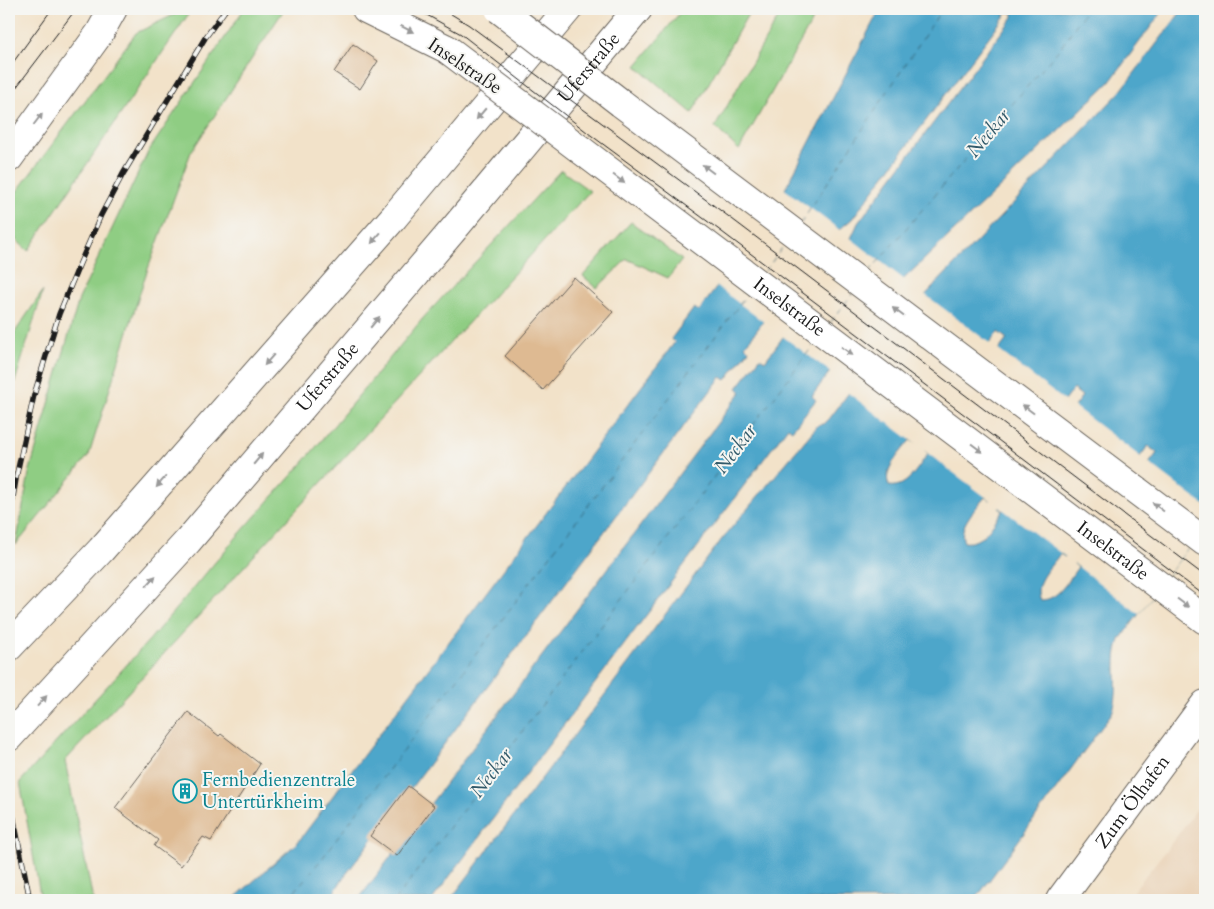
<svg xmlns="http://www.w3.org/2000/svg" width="1214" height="909" font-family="Cardo,serif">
  <rect width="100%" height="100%" fill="#f6f6f2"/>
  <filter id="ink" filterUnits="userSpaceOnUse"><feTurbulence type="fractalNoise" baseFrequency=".02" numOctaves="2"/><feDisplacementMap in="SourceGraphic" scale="10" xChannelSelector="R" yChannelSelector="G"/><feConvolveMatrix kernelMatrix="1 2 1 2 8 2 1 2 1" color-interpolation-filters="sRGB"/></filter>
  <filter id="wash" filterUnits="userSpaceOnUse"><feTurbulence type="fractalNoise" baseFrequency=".0096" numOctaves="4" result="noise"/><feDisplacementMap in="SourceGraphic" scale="20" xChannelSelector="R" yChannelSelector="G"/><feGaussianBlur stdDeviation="1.12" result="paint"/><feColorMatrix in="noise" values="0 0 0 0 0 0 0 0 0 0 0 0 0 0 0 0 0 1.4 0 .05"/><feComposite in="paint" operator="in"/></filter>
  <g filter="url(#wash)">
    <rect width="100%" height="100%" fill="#f2e2c9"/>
    <path fill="#ead3b8" d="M1205,798V900H1126L1174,840Z"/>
    <path fill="#8fcd83" stroke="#567450" d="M186,9H192L28,251L9,233V202L136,33Z
      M244,9H281L283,11L191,152L145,277L89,455L16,545L29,473L79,299L148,152Z
      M683,9H751L692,113L636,66Z
      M783,9H819L739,150L715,127Z
      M561,170L590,191L65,761L93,900H41L20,782L151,638L234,540L301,465L424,317Z
      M631,222L682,260L668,278L627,259L597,288L583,276Z
      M43,291L9,401V341Z"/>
    <path fill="#4da6ca" stroke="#346173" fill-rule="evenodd" d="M880,9H1164L1109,83L887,295L812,396L816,400L792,430L788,427L432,900H358L741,392L737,388L760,358L765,361L841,260L858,223L1013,17V12L1007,13L852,219L821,245L745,346L749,350L726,380L721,377L344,877L329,900H232L298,842L675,342L671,339L694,308L699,311L774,210Z
      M1183,9H1205V525L1121,638C1110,661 1122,688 1112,713L975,900H450L722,539L818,425L824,424L830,418L909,312L1120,92ZM998,332L1007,339L924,450L928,454C918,466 908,489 889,486C882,469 901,453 910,440L915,443ZM1073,389L1082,396L999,507L1003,510C993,523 983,545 964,542C957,526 976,509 985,497L990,500ZM1148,446L1157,453L1074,564L1078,567C1068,580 1058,601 1040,600C1032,583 1051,567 1060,554L1065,557Z"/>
    <path fill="#f2e2c9" d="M783,188L841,231L823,247L765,323L715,285L772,209Z
      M849,237L906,281L889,297L832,373L781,335L839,259Z
      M923,293L992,345L917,445L847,392L907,310Z
      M997,349L1066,402L991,501L922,449Z
      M1072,405L1142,458L1067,558L997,505Z
      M1147,462L1205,506V525L1139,614L1072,562Z"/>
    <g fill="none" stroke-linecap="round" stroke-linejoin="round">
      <path stroke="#325a6a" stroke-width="1" stroke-dasharray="6 5" stroke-linecap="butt" d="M801,223L942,9
        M765,271L785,244
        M869,272L1061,47L1087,9
        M831,322L853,293
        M287,900L321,860L363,804L749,292
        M395,900L815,343"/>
    </g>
    <g id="blocks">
      <path fill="#deba92" d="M353,44L378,61L360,89L334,72Z
        M574,277L613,312L543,390L505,356Z
        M188,712L219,736L221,734L260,764L211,841L203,837L181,866L154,846L158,840L115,808Z
        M408,786L434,806L397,856L370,836Z"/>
    </g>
  </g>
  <g filter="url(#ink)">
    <use href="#blocks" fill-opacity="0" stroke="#676159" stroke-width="1"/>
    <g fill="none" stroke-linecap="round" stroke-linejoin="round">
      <g stroke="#676159" stroke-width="30">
        <g id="minor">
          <path d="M366,9L447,49"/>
          <path d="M621,103L1205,542"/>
          <path id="s1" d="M581,150L1205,620"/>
          <path d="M9,158L99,34L113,9"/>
          <path id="s2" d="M1060,900L1205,704"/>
        </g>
      </g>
      <g stroke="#676159" stroke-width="30">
        <g id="highway">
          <path d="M9,647L101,550L394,217L568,9"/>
          <path id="s3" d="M9,737L188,541L453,230L638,9"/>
        </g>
      </g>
      <use href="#minor" stroke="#fff" stroke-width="28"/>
      <use href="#highway" stroke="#fff" stroke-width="28"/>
      <path stroke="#1c1c1c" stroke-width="1" d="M416,9L461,34L592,136L722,232L1205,596
        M443,9L469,25L732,219L1205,576
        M9,68L52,9
        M9,97L76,9"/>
      <g stroke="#1c1c1c" stroke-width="5.5">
        <path id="rail" d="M9,522L17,473L34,395L59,314L80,263L101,215L123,174L205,38L226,9
          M9,795L30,900"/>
      </g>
      <use href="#rail" stroke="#f6f6f2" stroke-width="4" stroke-dasharray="11" stroke-linecap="butt"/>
      <g stroke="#676159" stroke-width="30" stroke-linecap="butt">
        <path id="minor-bridge" d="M499,9L621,103
          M447,49L581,150"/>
      </g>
      <use href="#minor-bridge" stroke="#fff" stroke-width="28"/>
    </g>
    <defs><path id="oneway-solid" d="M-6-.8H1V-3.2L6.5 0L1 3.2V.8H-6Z" transform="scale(1.25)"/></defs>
    <g fill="#999">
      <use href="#oneway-solid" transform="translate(407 29) rotate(27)"/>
      <use href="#oneway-solid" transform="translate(481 114) rotate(130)"/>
      <use href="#oneway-solid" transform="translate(38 119) rotate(-53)"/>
      <use href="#oneway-solid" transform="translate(708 169) rotate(-143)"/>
      <use href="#oneway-solid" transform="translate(619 179) rotate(37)"/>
      <use href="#oneway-solid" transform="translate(376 238) rotate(131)"/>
      <use href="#oneway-solid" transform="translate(898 312) rotate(-143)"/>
      <use href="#oneway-solid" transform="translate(375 322) rotate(-50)"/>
      <use href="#oneway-solid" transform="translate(847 351) rotate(37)"/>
      <use href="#oneway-solid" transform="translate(269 360) rotate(131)"/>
      <use href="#oneway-solid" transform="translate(1028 409) rotate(-143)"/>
      <use href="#oneway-solid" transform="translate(977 448) rotate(37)"/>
      <use href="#oneway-solid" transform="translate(258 459) rotate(-50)"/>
      <use href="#oneway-solid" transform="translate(161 482) rotate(131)"/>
      <use href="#oneway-solid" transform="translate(1158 507) rotate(-143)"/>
      <use href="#oneway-solid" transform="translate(151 581) rotate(-48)"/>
      <use href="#oneway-solid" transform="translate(1183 603) rotate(37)"/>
      <use href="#oneway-solid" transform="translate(42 701) rotate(-48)"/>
    </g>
  </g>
  <defs>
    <g id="building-ring" transform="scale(1.25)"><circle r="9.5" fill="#f6f6f2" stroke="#0f9aa8" stroke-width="1.5"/><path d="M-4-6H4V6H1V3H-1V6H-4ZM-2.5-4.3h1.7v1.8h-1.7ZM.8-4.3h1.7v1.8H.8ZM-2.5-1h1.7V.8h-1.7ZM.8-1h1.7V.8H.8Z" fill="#0f9aa8"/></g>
  </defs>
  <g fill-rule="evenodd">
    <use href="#building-ring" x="185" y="791"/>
  </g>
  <g text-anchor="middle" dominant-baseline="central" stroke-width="4" stroke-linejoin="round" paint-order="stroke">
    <g font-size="19" fill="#1c1c1c" stroke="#f6f6f2">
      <text transform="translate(465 66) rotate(34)">Inselstraße</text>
      <text stroke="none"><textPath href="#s3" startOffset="886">Uferstraße</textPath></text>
      <text stroke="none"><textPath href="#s1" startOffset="261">Inselstraße</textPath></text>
      <text stroke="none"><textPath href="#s3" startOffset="481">Uferstraße</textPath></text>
      <text stroke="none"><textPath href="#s1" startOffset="666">Inselstraße</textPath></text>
      <text stroke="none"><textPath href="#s2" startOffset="122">Zum Ölhafen</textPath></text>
    </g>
    <g font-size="19" fill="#0d838f" stroke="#f6f6f2" text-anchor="start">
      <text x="202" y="780">Fernbedienzentrale<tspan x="202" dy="22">Untertürkheim</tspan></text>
    </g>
    <g font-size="20" font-style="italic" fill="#325a6a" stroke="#f6f6f2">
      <text transform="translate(988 133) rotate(-50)">Neckar</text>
      <text transform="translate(735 449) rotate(-53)">Neckar</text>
      <text transform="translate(491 773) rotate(-53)">Neckar</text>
    </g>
  </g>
  <rect width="1214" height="909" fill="none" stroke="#f6f6f2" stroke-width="30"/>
</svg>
